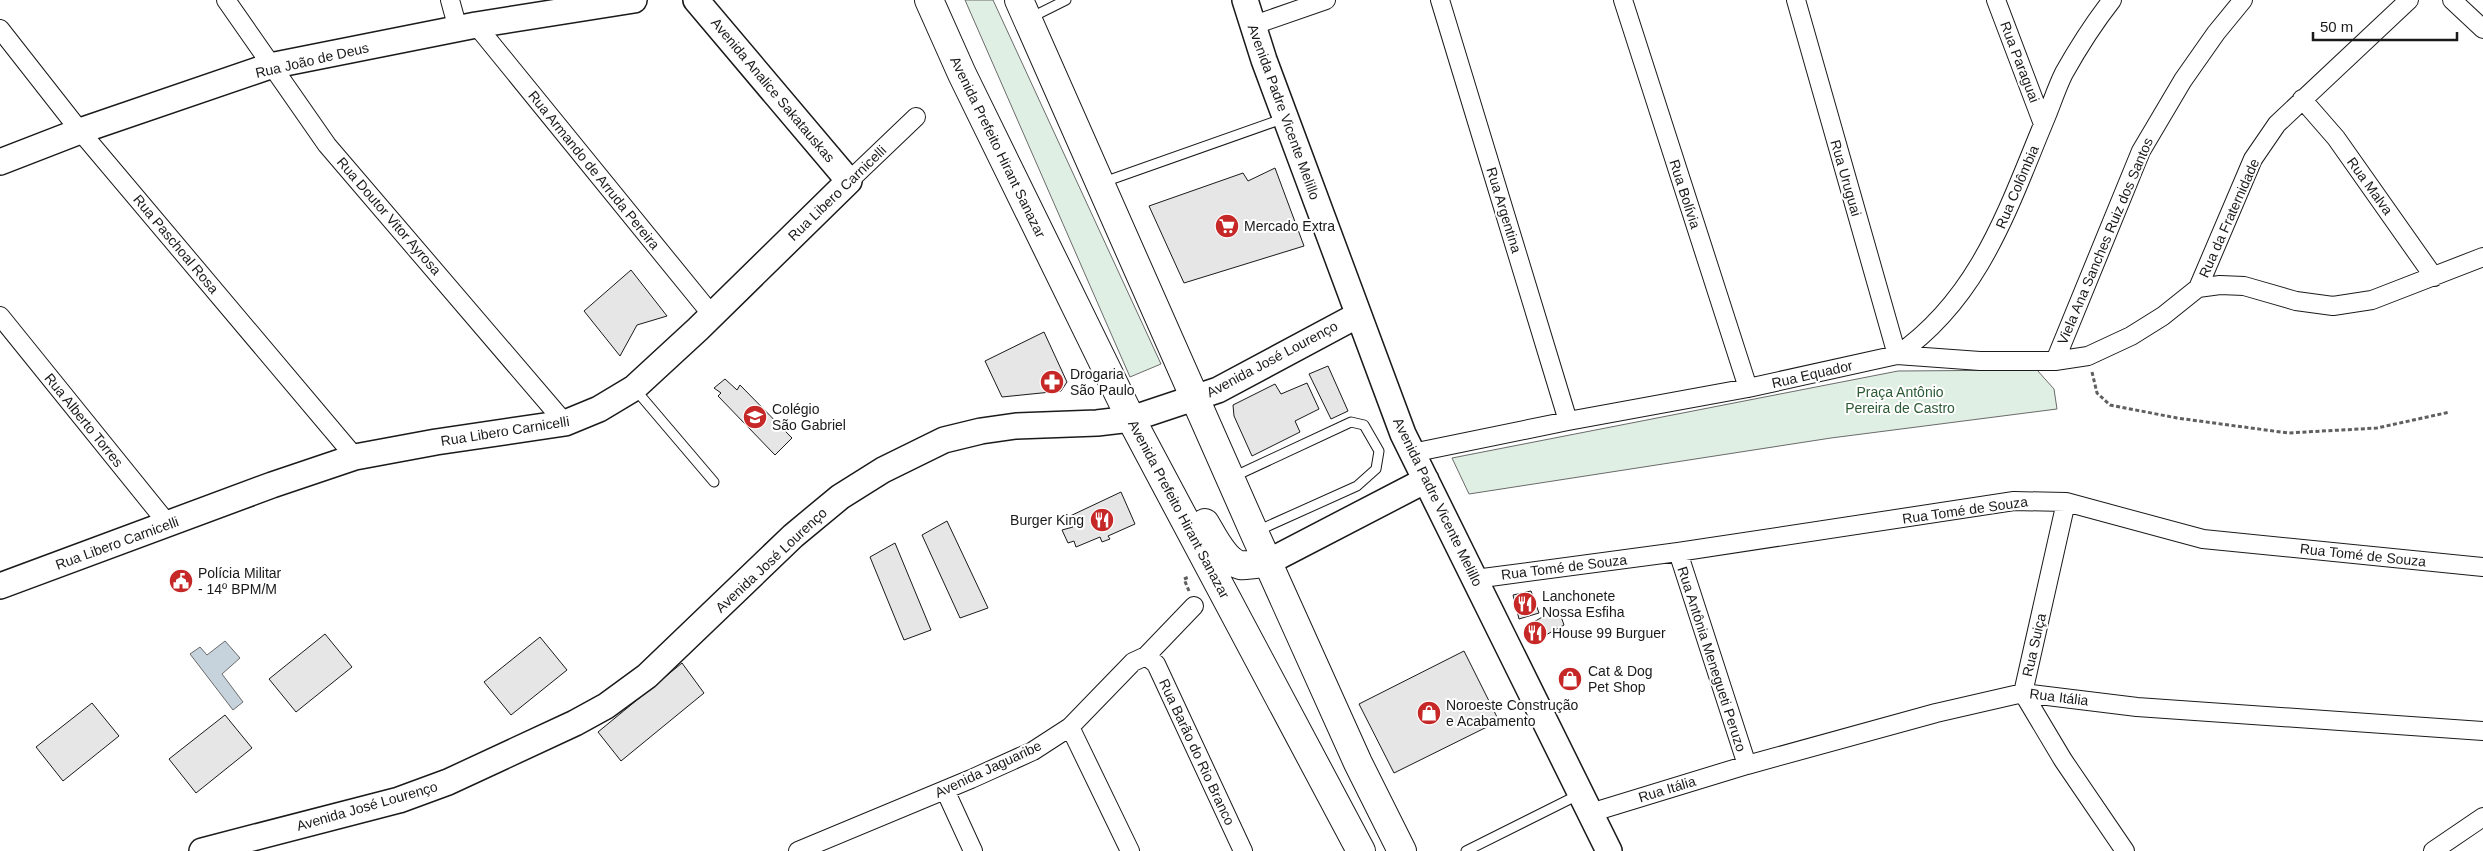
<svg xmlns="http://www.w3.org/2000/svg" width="2483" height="851" font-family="Arial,sans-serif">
  <rect width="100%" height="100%" fill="#fff"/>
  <path fill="#e0efe3" stroke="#6a6a6a" d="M965,0H993L1161,364L1130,377Z
    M2037,370L2054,389L2057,409L1831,438L1469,494L1452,458L1898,371Z"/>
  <path fill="#c6d2dc" stroke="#6a6a6a" d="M225,641L240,658L222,674L243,702L233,710L190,654L200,647L207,655Z"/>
  <path fill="#e6e6e6" stroke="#1a1a1a" d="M1275,168L1304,246L1184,283L1149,206L1243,173L1248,181Z
    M631,270L667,316L637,325L620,356L584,311Z
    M1044,332L1067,382L1061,391L1002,397L985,361Z
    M1328,366L1348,411L1331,419L1309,374Z
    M725,379L737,390L740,385L792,438L775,455L718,396L721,393L714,388Z
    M1307,383L1319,409L1295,421L1300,432L1252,456L1234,416L1233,405L1275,384L1281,394Z
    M1121,492L1135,524L1108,536L1110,539L1102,542L1100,537L1076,547L1074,541L1068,543L1062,530L1073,527L1068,517Z
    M947,521L988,608L960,618L922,535Z
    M895,543L931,630L904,640L870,557Z
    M1531,591L1539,613L1519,619L1513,595Z
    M1558,608L1564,625L1533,642L1525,627Z
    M325,634L352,667L296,712L269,679Z
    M540,637L567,670L511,715L484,682Z
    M1464,651L1499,721L1394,773L1359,704Z
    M682,663L704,693L621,761L598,732Z
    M92,703L119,736L63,781L36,747Z
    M225,715L252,748L196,793L169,759Z"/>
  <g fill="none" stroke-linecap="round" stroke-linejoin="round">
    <g stroke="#1a1a1a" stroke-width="11">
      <path id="lane" d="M1030,18L1066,0
        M1101,183L1285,118
        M634,388L714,482
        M1233,477L1351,422L1364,425L1379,451L1376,469L1357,486L1257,531
        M1466,851L1580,794"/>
    </g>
    <g stroke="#1a1a1a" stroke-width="20">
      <path id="street" d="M226,0L327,145L565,423
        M450,0L458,29
        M1440,0L1568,421
        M1623,0L1748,388
        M1796,0L1897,355C1979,298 2007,211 2044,122C2051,106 2056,89 2064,73C2078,48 2094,23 2112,0
        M1996,0L2043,124
        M2452,0L2483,29
        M476,25L712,315
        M1254,25L1326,0
        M0,29L80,131L355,457
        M2302,99L2336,138L2434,277
        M849,181L916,117
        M2198,288L2253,159L2277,124L2409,0
        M0,316L168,524
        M2055,361L2141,151L2183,80L2216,33L2243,0
        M1412,453L1568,421L1748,388L1897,355L1980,361H2055L2088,356L2131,336L2163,316L2198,288L2220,285L2244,286L2296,301L2333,306L2372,300L2483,257
        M2066,502L2023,693L2063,760L2125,851
        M1678,552L1747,765
        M1475,579L1678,552L2014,501L2066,502L2203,539L2483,567
        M1146,656L1156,664L1243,851
        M1070,727L1130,851
        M945,790L973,851
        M1590,813L1747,765L1936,713L2023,693L2137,707L2483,731
        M798,851L971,779L1033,751L1070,727L1133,662L1146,656L1194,606
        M2433,851L2483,817"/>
    </g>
    <g stroke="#1a1a1a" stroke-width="28">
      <path id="secondary" d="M1245,0L1264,60L1403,434L1609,851
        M0,162L80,131L270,66L476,25L634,0
        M1268,562L1426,480
        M0,586L272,485L355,457L436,442L565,423L599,409L634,388L698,329L849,181L696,0
        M202,851L399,800L448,782L575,723L606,706L647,676L793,536L840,497L883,470L944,440L981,431L1016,426L1097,423L1131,419L1218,390L1358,315"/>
    </g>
    <g stroke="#1a1a1a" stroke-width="30">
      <path id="primary" d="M929,0L962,74L1131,419L1361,851
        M1019,0L1254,532L1358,763L1402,851
        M1205,523C1213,536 1224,561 1240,565C1248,566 1260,563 1268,562"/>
    </g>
    <path stroke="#5f5f5f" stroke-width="3" stroke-dasharray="4 2.5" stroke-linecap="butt" d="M2092,372L2097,393L2110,405L2177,418L2288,433L2377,428L2450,412
      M1189,591L1184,579L1189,577"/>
    <use href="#lane" stroke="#fff" stroke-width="9"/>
    <use href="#street" stroke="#fff" stroke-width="18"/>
    <use href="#secondary" stroke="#fff" stroke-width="25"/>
    <use href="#primary" stroke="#fff" stroke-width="28"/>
  </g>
  <defs>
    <g id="supermarket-disc" transform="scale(1.25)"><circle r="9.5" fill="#c62828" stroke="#fff"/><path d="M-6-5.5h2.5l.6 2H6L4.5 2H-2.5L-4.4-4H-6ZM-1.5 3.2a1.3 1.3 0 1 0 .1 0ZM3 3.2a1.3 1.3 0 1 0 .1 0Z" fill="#fff"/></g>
    <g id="pharmacy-disc" transform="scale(1.25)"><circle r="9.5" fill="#c62828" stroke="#fff"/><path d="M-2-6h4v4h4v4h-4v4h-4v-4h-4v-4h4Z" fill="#fff"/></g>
    <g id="school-disc" transform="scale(1.25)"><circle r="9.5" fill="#c62828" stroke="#fff"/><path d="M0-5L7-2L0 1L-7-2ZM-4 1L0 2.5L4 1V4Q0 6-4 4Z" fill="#fff"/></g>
    <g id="restaurant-disc" transform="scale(1.25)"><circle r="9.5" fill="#c62828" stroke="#fff"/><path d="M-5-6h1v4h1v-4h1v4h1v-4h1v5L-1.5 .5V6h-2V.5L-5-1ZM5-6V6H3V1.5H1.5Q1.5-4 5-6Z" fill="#fff"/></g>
    <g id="civic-disc" transform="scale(1.25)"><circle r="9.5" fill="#c62828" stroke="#fff"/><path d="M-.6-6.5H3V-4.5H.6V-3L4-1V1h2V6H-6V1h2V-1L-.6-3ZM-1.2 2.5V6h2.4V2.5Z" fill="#fff"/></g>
    <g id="shop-disc" transform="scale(1.25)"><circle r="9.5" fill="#c62828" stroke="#fff"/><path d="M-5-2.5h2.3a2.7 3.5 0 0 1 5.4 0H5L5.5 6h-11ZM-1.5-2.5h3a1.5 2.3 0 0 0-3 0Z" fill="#fff"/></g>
  </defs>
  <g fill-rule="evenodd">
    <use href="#supermarket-disc" x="1227" y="226"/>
    <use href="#pharmacy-disc" x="1052" y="382"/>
    <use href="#school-disc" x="755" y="417"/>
    <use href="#restaurant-disc" x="1102" y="520"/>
    <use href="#civic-disc" x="181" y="581"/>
    <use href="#restaurant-disc" x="1525" y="604"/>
    <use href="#restaurant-disc" x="1535" y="633"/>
    <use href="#shop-disc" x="1570" y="679"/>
    <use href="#shop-disc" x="1429" y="713"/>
  </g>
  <g text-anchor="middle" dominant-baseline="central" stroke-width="4" stroke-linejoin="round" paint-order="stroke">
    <g font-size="14" fill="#1a1a1a" stroke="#fff">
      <text transform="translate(312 60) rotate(-13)">Rua João de Deus</text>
      <text transform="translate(2020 62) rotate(69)">Rua Paraguai</text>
      <text transform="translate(773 90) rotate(50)">Avenida Analice Sakatauskas</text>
      <text transform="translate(1284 112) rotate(70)">Avenida Padre Vicente Melillo</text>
      <text transform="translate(998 147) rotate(64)">Avenida Prefeito Hirant Sanazar</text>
      <text transform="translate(594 170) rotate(51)">Rua Armando de Arruda Pereira</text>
      <text transform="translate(1846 178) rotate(74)">Rua Uruguai</text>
      <text transform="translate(2370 186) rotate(54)">Rua Malva</text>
      <text transform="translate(2017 187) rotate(-67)">Rua Colômbia</text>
      <text transform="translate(837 193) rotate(-44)">Rua Libero Carnicelli</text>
      <text transform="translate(1685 194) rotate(72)">Rua Bolívia</text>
      <text transform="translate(1504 210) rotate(73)">Rua Argentina</text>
      <text transform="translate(389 216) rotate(49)">Rua Doutor Vitor Ayrosa</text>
      <text transform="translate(2229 218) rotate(-66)">Rua da Fraternidade</text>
      <text transform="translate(2105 241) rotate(-67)">Viela Ana Sanches Ruiz dos Santos</text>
      <text transform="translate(176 244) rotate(50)">Rua Paschoal Rosa</text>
      <text transform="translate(1272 359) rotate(-28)">Avenida José Lourenço</text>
      <text transform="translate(1812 374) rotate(-13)">Rua Equador</text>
      <text transform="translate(84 420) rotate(51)">Rua Alberto Torres</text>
      <text transform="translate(505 431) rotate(-9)">Rua Libero Carnicelli</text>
      <text transform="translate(1438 502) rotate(64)">Avenida Padre Vicente Melillo</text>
      <text transform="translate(1179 509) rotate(62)">Avenida Prefeito Hirant Sanazar</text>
      <text transform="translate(1965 510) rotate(-8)">Rua Tomé de Souza</text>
      <text transform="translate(117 543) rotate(-20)">Rua Libero Carnicelli</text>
      <text transform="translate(2363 555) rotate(6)">Rua Tomé de Souza</text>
      <text transform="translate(771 560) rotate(-43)">Avenida José Lourenço</text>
      <text transform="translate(1564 567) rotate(-7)">Rua Tomé de Souza</text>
      <text transform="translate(2034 645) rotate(-77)">Rua Suiça</text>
      <text transform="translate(1712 659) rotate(72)">Rua Antônia Menegueti Peruzo</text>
      <text transform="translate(2059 697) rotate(7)">Rua Itália</text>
      <text transform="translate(1197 752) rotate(65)">Rua Barão do Rio Branco</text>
      <text transform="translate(988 769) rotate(-25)">Avenida Jaguaribe</text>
      <text transform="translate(1667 789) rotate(-17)">Rua Itália</text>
      <text transform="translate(367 806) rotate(-16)">Avenida José Lourenço</text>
    </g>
    <g font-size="14" fill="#1a1a1a" stroke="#fff" text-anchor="start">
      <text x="1244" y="226">Mercado Extra</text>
      <text x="1070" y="374">Drogaria<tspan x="1070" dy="16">São Paulo</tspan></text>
      <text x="772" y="409">Colégio<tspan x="772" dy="16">São Gabriel</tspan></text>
      <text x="1084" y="520" text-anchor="end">Burger King</text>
      <text x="198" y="573">Polícia Militar<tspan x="198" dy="16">- 14º BPM/M</tspan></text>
      <text x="1542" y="596">Lanchonete<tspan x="1542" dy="16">Nossa Esfiha</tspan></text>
      <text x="1552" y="633">House 99 Burguer</text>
      <text x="1588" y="671">Cat &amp; Dog<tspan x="1588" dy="16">Pet Shop</tspan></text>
      <text x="1446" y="705">Noroeste Construção<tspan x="1446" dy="16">e Acabamento</tspan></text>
    </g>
    <g font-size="14" fill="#2b5a34" stroke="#fff">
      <text x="1900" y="392">Praça Antônio<tspan x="1900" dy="16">Pereira de Castro</tspan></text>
    </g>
  </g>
  <path d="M2313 32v8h144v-8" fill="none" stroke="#1a1a1a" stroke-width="2.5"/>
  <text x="2320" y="32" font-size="15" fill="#1a1a1a" stroke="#ffffff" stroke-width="4" paint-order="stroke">50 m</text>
</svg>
